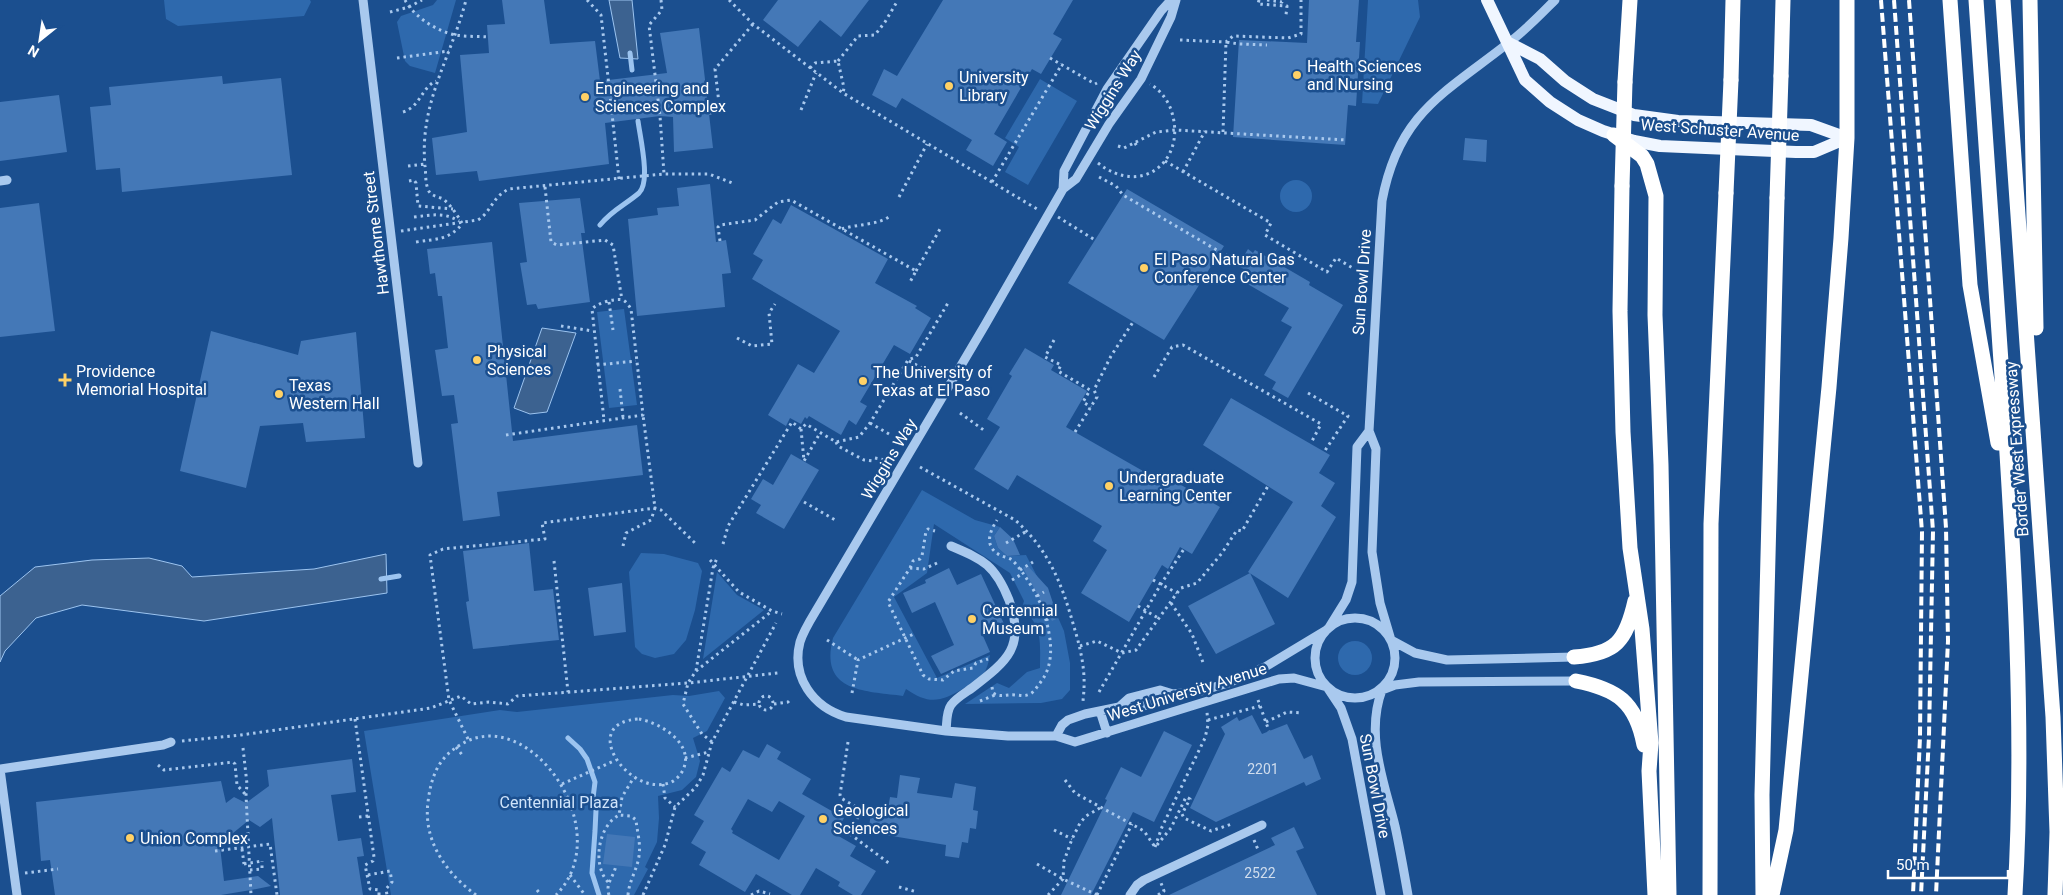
<svg xmlns="http://www.w3.org/2000/svg" width="2063" height="895" font-family="Roboto,sans-serif">
  <rect width="100%" height="100%" fill="#1b4f8f"/>
  <path fill="#2e69ad" d="M164,0H310L311,2L304,16L178,26L166,19Z
    M437,0H456L435,73L410,66L405,61L397,22L401,16L433,5Z
    M1368,0H1418L1420,17L1378,104L1362,103Z
    M1040,79L1077,101L1028,185L1005,172L1019,147L1005,138Z
    M1280 196a16 16 0 1 1 32 0a16 16 0 1 1-32 0Z
    M624,309L637,405L609,408L597,312Z
    M922,490L975,520L1000,527L994,536L998,548L1007,556L1026,555L1040,582L1048,588L1049,597L1064,631L1070,663V690L1062,699L1041,703L965,704L997,683L1009,688L1027,672L1040,668C1040,642 1043,627 1022,608L1024,601L1010,573L934,524L927,573L894,597L937,678L990,655C986,676 982,678 964,688C941,702 929,705 906,689L903,696C864,691 819,692 833,638Z
    M641,553L664,554L698,563L702,571L695,610L686,640L674,654L655,658L642,654L635,647L629,572Z
    M717,572L737,595L764,610L703,659Z
    M1338 658a17 17 0 1 1 34 0a17 17 0 1 1-34 0Z
    M719,691L725,698L707,731L693,738L700,761L696,777L682,790L658,796L659,818L657,842L645,867L648,869L634,895H391L364,731L500,710L517,712L673,695L689,696Z"/>
  <path fill="#3c6290" stroke="#9cc4f0" d="M609,0H632L638,59L620,58Z
    M542,328L576,333L547,412L530,414L514,408Z
    M386,554L387,593L204,621L82,605L36,618L5,651L0,662V596L35,567L92,560L149,558L182,566L192,577L314,569Z"/>
  <g fill="none" stroke-linecap="round" stroke-linejoin="round">
    <path stroke="#9cc4f0" stroke-width="5" d="M630,53L632,70
      M600,225C612,210 625,205 639,193C651,182 640,137 638,121
      M381,579L399,576
      M568,738L580,749L587,759L595,782L593,798L596,810L595,831L592,873L599,895"/>
  </g>
  <path fill="#4478b7" fill-rule="evenodd" d="M502,0H544L550,44L595,41L600,81L667,73L660,33L699,28L713,148L674,152L673,117L660,116L605,123L609,164L479,181L477,171L436,175L432,138L467,132L460,55L489,53L487,25L505,24Z
    M778,0H869L841,37L820,20L798,47L763,20Z
    M943,0H1073L1053,34L1062,39L1041,74L1032,69L994,134L1007,142L993,166L966,150L972,140L902,98L896,108L872,95L884,69L897,76Z
    M1309,0H1359L1356,42H1360L1356,106L1348,105L1345,145L1233,137L1239,40L1307,43Z
    M222,76L223,84L281,78L292,175L122,192L120,168L96,170L90,107L111,105L109,87Z
    M59,95L67,152L0,161V102Z
    M1465,138L1487,140L1486,162L1463,160Z
    M710,184L716,242L726,240L731,273L722,274L725,307L637,316L628,219L658,215L657,208L679,206L677,188Z
    M1127,189L1224,246L1164,340L1068,283Z
    M580,198L585,233H581L590,302L538,309L536,304L527,305L520,263L527,262L519,203Z
    M39,203L55,331L0,337V208Z
    M791,205L888,259L875,283L917,306L915,308L931,318L910,354L894,345L860,402L867,406L856,425L849,420L841,435L809,416L807,419L805,417L801,424L790,418L786,426L768,415L798,364L814,373L840,331L752,279L763,260L753,254L773,219L781,224Z
    M492,242L513,441L637,425L643,475L497,492L500,516L463,521L451,424L458,423L454,395L442,396L435,350L448,348L442,296H438L435,273L430,274L427,249Z
    M1248,249L1253,253L1255,250L1310,282L1309,285L1343,305L1288,398L1272,389L1276,382L1264,375L1292,327L1281,321L1289,308L1239,279L1244,269L1238,266Z
    M211,331L298,355L301,341L356,332L365,438L306,442L303,423L260,426L246,488L180,471Z
    M1025,348L1054,365L1051,370L1087,391L1066,427L1164,483L1167,477L1220,507L1192,554L1180,547L1168,569L1162,565L1129,622L1081,593L1107,550L1093,541L1102,526L1017,475L1008,490L974,469L1000,427L987,419L1012,376L1009,374Z
    M1231,398L1330,455L1319,473L1335,483L1321,506L1336,517L1288,598L1248,572L1293,502L1203,445Z
    M791,454L819,470L784,529L756,513L761,505L751,499L763,479L773,485Z
    M1000,527L1013,539L1020,555L1007,556L998,548L994,536Z
    M529,543L534,591L553,589L559,640L473,649L466,602L469,601L463,551Z
    M1027,565L1048,588L1058,618L1052,621L1023,568Z
    M949,568L957,585L981,574L1005,626L983,636L990,652L941,674L931,656L954,645L935,602L912,613L903,593L926,583L925,580Z
    M1250,573L1275,624L1216,654L1188,606Z
    M622,583L626,632L594,636L588,588Z
    M1252,715L1262,734L1287,724L1304,759L1312,755L1321,779L1306,786L1304,782L1216,822L1190,808L1225,734L1221,727L1237,717L1239,721Z
    M1164,731L1192,745L1154,822L1133,812L1091,895H1061L1107,800L1105,799L1121,767L1141,777Z
    M767,744L781,752L777,759L811,779L802,794L844,818L835,834L856,846L850,856L876,871L861,895H853L838,886L840,882L816,868L800,895H792L756,874L745,892L699,865L706,852L691,843L704,821L694,815L722,767L730,772L743,750L759,758ZM748,799L772,812L779,801L805,816L779,860L732,833L733,831L731,829Z
    M352,759L356,792L331,795L338,841L361,838L364,856L357,857L363,895H280L272,818L260,827L249,820L227,838H219L224,881L258,876L271,886L251,890L221,895H55L50,860L41,861L36,802L221,781L226,803L234,797L246,803L269,786L267,770Z
    M900,775L920,778L917,793L952,798L955,783L976,787L973,810L978,811L976,829L970,828L968,843L962,842L959,858L945,856L946,845L868,832L871,814L887,816L890,797L897,798Z
    M1294,827L1304,848L1296,851L1317,895H1169L1275,845L1271,838Z
    M607,834L635,837L632,867L603,864Z"/>
  <g fill="none" stroke-linecap="round" stroke-linejoin="round">
    <path stroke="#a9c9ee" stroke-width="3" stroke-dasharray="2.5 4" stroke-linecap="butt" d="M405,0C414,17 438,32 456,35C467,37 478,36 488,37
      M587,0L601,15L610,95
      M661,0L662,10L649,25L660,116L664,174
      M729,0L753,24L843,93L1037,209
      M1259,0L1258,4L1287,6L1286,15
      M1267,0L1282,2L1283,0
      M390,12L409,7L422,0
      M1180,40L1226,42L1233,36L1288,38L1301,34V0
      M397,58L449,51
      M1050,58L1095,84L1097,83
      M838,61L858,36L875,35L885,22L898,0
      M810,68L815,63L838,61L844,88L843,93
      M801,110L816,73
      M403,112C421,106 421,88 436,81
      M709,113L720,112L715,69L753,24
      M1223,132L1226,42L1239,44L1267,45
      M1135,143L1138,148
      M1118,146L1124,148L1156,132L1175,130L1346,140
      M1165,161L1271,223L1265,235L1327,272L1336,258L1356,270
      M1098,163C1143,199 1190,158 1170,107C1166,98 1159,89 1150,84
      M408,166L425,164
      M1183,172L1205,131
      M1099,177L1116,186L1123,195L1220,252L1241,262
      M619,179L610,95L657,93
      M409,181L414,180L416,183L418,206L453,209
      M992,182L1062,64
      M545,187L551,242L557,245L605,240L613,245L622,300
      M899,197L927,144
      M414,217C431,215 444,212 459,221
      M1058,217L1095,240
      M462,223C457,215 451,205 443,199C437,196 430,196 428,189C425,182 426,173 425,166C419,103 451,58 466,0
      M842,229C857,224 879,225 890,216
      M401,231L478,220C492,211 492,197 509,189L664,174H709L735,184
      M720,241L718,227L720,225L755,220L778,202L791,200L916,271L910,282
      M416,242C436,239 449,240 462,224
      M916,271L940,229
      M609,302L613,330
      M561,326L593,331
      M737,338L752,346L772,344L769,313L775,304
      M1054,340L1045,357L1061,365L1058,371L1090,390L1083,402L1091,407
      M909,361L926,370
      M597,365L636,361
      M1154,377L1172,347L1183,345L1321,424L1311,443
      M620,389L623,417
      M1308,393L1348,416L1324,452
      M960,413L985,431
      M870,423L889,434
      M801,429L804,461L820,433
      M1075,432L1097,397L1094,390L1111,356L1133,322
      M506,435L643,415L631,309C629,306 627,302 623,300C615,298 597,303 592,309L604,420
      M836,442L838,446L864,460L873,461
      M875,458L890,461
      M920,467L1015,520C1049,550 1062,584 1074,627C1080,646 1085,668 1084,688C1084,693 1083,698 1083,703
      M804,502L837,521
      M1006,543L1027,531
      M723,544L728,526L792,422L801,429L806,424L836,442L859,437L870,423L908,360L916,357L948,303
      M623,546L626,533L651,520L655,508L643,415
      M710,560L739,592L772,611L782,614
      M554,561L568,692
      M937,563L924,569L910,568L888,602L923,675L929,679L943,680L954,671L973,668L976,663L988,659
      M910,568L913,561L920,559L922,556L926,531L928,529L935,531
      M1020,570L1033,562
      M1012,580L1022,574
      M1153,580L1177,593
      M1037,596L1044,592
      M1171,603L1192,634L1204,665
      M1138,606L1158,618
      M1025,613H1044
      M1046,620L1052,617
      M827,640L858,660
      M1080,646L1097,641L1122,653L1136,650L1177,593L1181,588L1197,583L1222,553L1237,530L1242,531L1268,486
      M696,671L772,611
      M992,687L993,693C1001,698 1006,694 1015,695C1020,695 1024,697 1030,694C1034,692 1037,687 1040,683C1056,663 1051,636 1044,613C1040,599 1023,570 1012,560C1008,557 1002,557 998,554C984,545 990,531 997,520
      M1099,692L1161,584L1184,549
      M852,693L858,660L916,633
      M759 703a7 7 0 1 1 14 0a7 7 0 1 1-14 0Z
      M1258,700L1269,731
      M980,701L995,695
      M734,702L744,705L759,704
      M774,704L788,702L790,700
      M355,719L374,857L373,861L365,865L370,889L379,890V895
      M639,719C661,723 695,744 683,770C680,776 675,781 669,783C628,797 577,722 639,719Z
      M1208,720L1260,706
      M1266,722L1287,712L1302,713
      M468,739L449,700L430,555L443,549L545,539L542,523L655,508L661,510L695,543
      M182,741L241,735L431,708L461,696L471,704L489,702L508,704L517,696L688,683L778,673
      M712,742L702,734L683,704L688,683L696,671L713,568L717,558
      M848,742L840,795L841,798L856,807L859,815L850,831V834L890,864
      M456,747L463,756
      M243,748L247,784L246,795L251,895
      M685,758L709,752
      M158,765L164,770L233,762L235,764L237,785L245,794
      M1065,780L1075,793L1144,831L1155,847
      M562,784L616,760
      M663,784L665,798L675,807
      M359,817L369,816
      M1054,830L1072,839
      M1254,840L1259,852
      M1157,845L1171,828L1186,797L1190,799L1182,814L1184,818L1211,831L1232,824
      M1155,847L1162,827L1205,738L1208,725L1207,712
      M242,849L244,864
      M1037,864L1063,879L1097,895
      M250,870L262,869V861
      M25,873L58,869
      M368,875L390,871L392,882L386,889L387,895
      M570,875L585,895
      M608,882C592,865 598,826 619,815
      M899,887L917,892
      M537,890L541,895
      M476,895C446,873 423,841 428,802C431,777 438,758 460,745C529,701 619,831 556,895
      M609,895C605,883 614,877 616,865
      M628,895C629,881 637,870 639,856C641,844 637,831 636,820L631,816L619,815L622,797L634,777
      M643,895L665,845L675,807L696,787L703,775L712,742L776,623
      M751,895L759,891L770,894
      M1048,895L1063,879L1064,861L1072,839L1080,823L1086,816L1100,808
      M1097,895L1132,824
      M1158,895L1164,891L1161,883"/>
    <path stroke="#a9c9ee" stroke-width="9" d="M363,0L418,463
      M1176,0L1171,17L1141,79L1109,124L1076,179L1063,189L985,325L820,604C813,616 804,629 800,642C791,677 813,707 846,717L946,731L1008,736H1056L1075,742L1279,679L1294,678L1327,687L1341,708L1352,739L1381,895
      M0,181L7,180
      M1063,189L1064,171L1107,89L1161,11L1171,0
      M1369,431L1376,449L1372,552L1380,603L1391,640L1415,653L1447,660L1574,657
      M1315 658a40 40 0 1 1 80 0a40 40 0 1 1-80 0Z
      M1119,707L1129,698L1160,690L1173,694L1201,691L1228,683L1265,667L1328,629L1346,600L1352,582L1357,447L1369,431L1382,201C1398,114 1443,94 1507,44C1525,31 1540,15 1555,0
      M1100,711L1107,733
      M946,731C947,723 946,712 951,705C956,698 965,693 972,688C1007,661 1026,647 1009,600C995,565 984,560 951,546
      M1056,736L1062,725L1068,720L1085,714L1119,707L1137,708L1160,701L1173,694
      M0,769L163,745L171,742
      M0,769L17,895
      M1130,895L1137,885L1144,880L1262,825
      M1408,895C1404,872 1400,849 1395,826C1384,782 1365,735 1382,690L1395,685L1419,682L1576,681"/>
    <path stroke="#f0f6ff" stroke-width="12" d="M1487,0L1525,80L1550,102L1578,120L1603,131L1634,141L1660,146L1796,152H1814L1847,138
      M1509,43L1540,59L1565,81L1593,99L1634,115L1678,121L1811,125L1847,138"/>
    <path stroke="#fff" stroke-width="15" d="M1950,0L1970,285L1998,443
      M1976,0C1985,130 1994,261 2003,391C2014,559 2025,727 2015,895
      M2003,0L2053,717L2057,832L2055,895
      M2030,0L2036,328
      M1781,76L1783,0
      M1731,80L1733,0
      M1625,82L1630,0
      M1614,135L1642,156L1647,164L1656,196L1655,315L1661,465L1669,895
      M1622,186L1620,311L1623,432L1630,548L1642,629L1651,743L1649,771L1655,895
      M1574,657C1616,654 1626,641 1635,601
      M1576,681C1617,689 1636,702 1644,745
      M1710,895L1711,524L1726,193
      M1763,895L1762,795L1777,198
      M1772,895L1786,830L1829,387L1841,238L1847,138V0"/>
    <path stroke="#fff" stroke-width="4" stroke-dasharray="9 4" stroke-linecap="butt" d="M1881,0L1922,532L1920,737L1913,895
      M1894,0L1933,531L1929,736L1921,895
      M1909,0L1946,528L1948,641L1936,895"/>
    <path stroke="#a9c9ee" stroke-width="3" stroke-dasharray="2.5 4" stroke-linecap="butt" d="M215,851L270,844L277,895
      M244,864L262,861"/>
    <path stroke="#fff" stroke-width="15" d="M1622,186L1625,82
      M1726,193L1731,80
      M1777,198L1781,76"/>
  </g>
  <g fill="#ffd166" stroke="#1b4f8f" stroke-width="2">
    <circle cx="1297" cy="75" r="5"/>
    <circle cx="949" cy="86" r="5"/>
    <circle cx="585" cy="97" r="5"/>
    <circle cx="1144" cy="268" r="5"/>
    <circle cx="477" cy="360" r="5"/>
    <path d="M62.5 372.5h5v5h5v5h-5v5h-5v-5h-5v-5h5z"/>
    <circle cx="863" cy="381" r="5"/>
    <circle cx="279" cy="394" r="5"/>
    <circle cx="1109" cy="486" r="5"/>
    <circle cx="972" cy="619" r="5"/>
    <circle cx="823" cy="819" r="5"/>
    <circle cx="130" cy="838" r="5"/>
  </g>
  <g text-anchor="middle" dominant-baseline="central" stroke-width="5" stroke-linejoin="round" paint-order="stroke">
    <g font-size="14" fill="#d0dded">
      <text x="1263" y="769">2201</text>
      <text x="1260" y="873">2522</text>
    </g>
    <g font-size="16" fill="#fff" stroke="#1b4f8f" text-anchor="start">
      <text x="1307" y="66">Health Sciences<tspan x="1307" dy="18">and Nursing</tspan></text>
      <text x="959" y="77">University<tspan x="959" dy="18">Library</tspan></text>
      <text x="595" y="88">Engineering and<tspan x="595" dy="18">Sciences Complex</tspan></text>
      <text x="1154" y="259">El Paso Natural Gas<tspan x="1154" dy="18">Conference Center</tspan></text>
      <text x="487" y="351">Physical<tspan x="487" dy="18">Sciences</tspan></text>
      <text x="76" y="371">Providence<tspan x="76" dy="18">Memorial Hospital</tspan></text>
      <text x="873" y="372">The University of<tspan x="873" dy="18">Texas at El Paso</tspan></text>
      <text x="289" y="385">Texas<tspan x="289" dy="18">Western Hall</tspan></text>
      <text x="1119" y="477">Undergraduate<tspan x="1119" dy="18">Learning Center</tspan></text>
      <text x="982" y="610">Centennial<tspan x="982" dy="18">Museum</tspan></text>
      <text x="833" y="810">Geological<tspan x="833" dy="18">Sciences</tspan></text>
      <text x="140" y="838">Union Complex</text>
    </g>
    <g font-size="16" fill="#fff" stroke="#1b4f8f">
      <text transform="translate(1113 90) rotate(-58)">Wiggins Way</text>
      <text transform="translate(1720 130) rotate(4)">West Schuster Avenue</text>
      <text transform="translate(376 233) rotate(-97)">Hawthorne Street</text>
      <text transform="translate(1362 282) rotate(-86)">Sun Bowl Drive</text>
      <text transform="translate(2017 449) rotate(-94)">Border West Expressway</text>
      <text transform="translate(889 459) rotate(-59)">Wiggins Way</text>
      <text transform="translate(1187 692) rotate(-17)">West University Avenue</text>
      <text transform="translate(1375 786) rotate(79)">Sun Bowl Drive</text>
    </g>
    <g font-size="16" fill="#cfe3fa" stroke="#1b4f8f">
      <text x="559" y="802">Centennial Plaza</text>
    </g>
  </g>
  <g transform="translate(40 40) rotate(210)" stroke="#1b4f8f" stroke-width="4" paint-order="stroke">
  <path d="M0-4L9 19L0 12L-9 19Z" fill="#ffffff"/>
  <text y="-8" font-size="14" font-weight="bold" text-anchor="middle" fill="#ffffff">N</text>
  </g>
  <path d="M1888 870v8h120v-8" fill="none" stroke="#ffffff" stroke-width="2.5"/>
  <text x="1896" y="870" font-size="15" fill="#ffffff" stroke="#1b4f8f" stroke-width="4" paint-order="stroke">50 m</text>
</svg>
